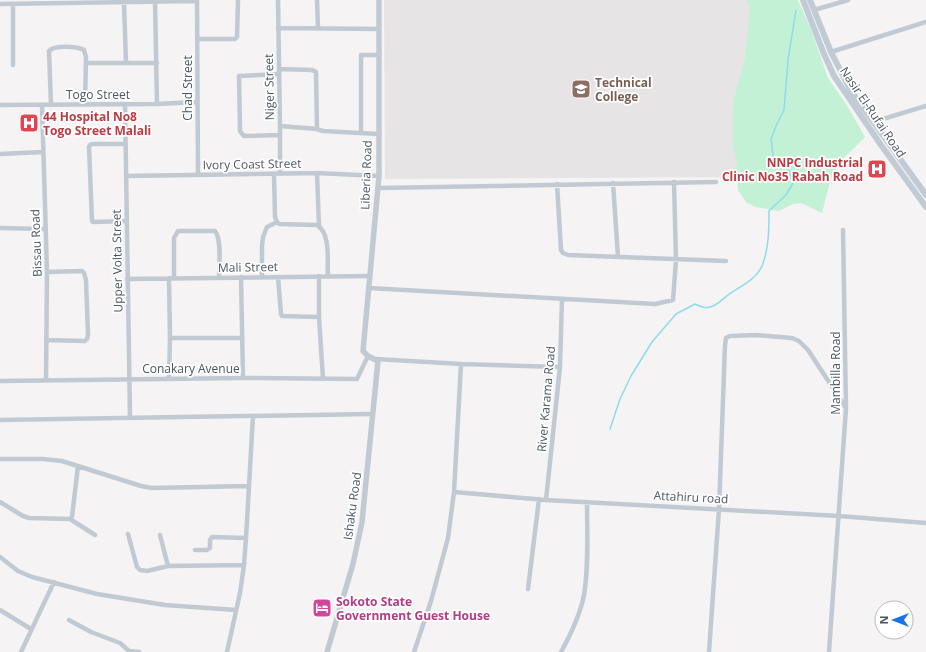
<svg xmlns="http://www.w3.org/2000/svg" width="926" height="652" font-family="'Open Sans',sans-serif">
  <rect width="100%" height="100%" fill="#f5f3f3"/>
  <path fill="#e6e4e5" d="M384,0H797L771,177L385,179Z"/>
  <path fill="#c3f1d5" d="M747,0H798L812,32L828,78L848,107L865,137L842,160L831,178L822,213L801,203L793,204L779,211L756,207L747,203L738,190L737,165L733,145V119L734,99L745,58L750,10Z"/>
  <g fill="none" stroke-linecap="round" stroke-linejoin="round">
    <path stroke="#90daee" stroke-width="1.5" d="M610,429L620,399L631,376L652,342L676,314L695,304C701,307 706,309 713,306C718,304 723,299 728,295C739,287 756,280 762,266C769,249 769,228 769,211L786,195L793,183L786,163H774L771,139L777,124L784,110L788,60L796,10"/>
    <path stroke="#c1cad2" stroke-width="4.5" d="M155,0L157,104
      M197,0L198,175
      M278,0L280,126V174
      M317,0L318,28
      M124,3L126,63
      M0,4L197,1
      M13,4V65
      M814,10L848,0
      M278,28L379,29
      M197,39H235L237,37L238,0
      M831,52L926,22
      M86,63H157
      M279,69L312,70L316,72L317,129
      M279,74L239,76L240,131L244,136L280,135
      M125,104L130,417
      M0,105L157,104L197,102
      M42,105L47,272L46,380
      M51,105L49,51C54,45 77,46 84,50L86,57L85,104
      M873,122L926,106
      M280,126L317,129L323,131L378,134
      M361,133V55H379
      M125,144H92L90,145L89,147L92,221L93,222L127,221
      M0,154L43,152
      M317,173L319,227
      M274,174L275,217L277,222L279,224L317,225C331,233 327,262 328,276
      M126,176L317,173L379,176
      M613,183L618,257
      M557,184L561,250L563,253L568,255L726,261
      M378,188L716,182
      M0,228L45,229
      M262,276V246L263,237L267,227L277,222
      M319,276V317L323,379
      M241,277L243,378
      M278,277L281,314L282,316L319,317
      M169,278L170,338L169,378
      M174,278V238L178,231H215C222,239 219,266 219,278
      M127,279L370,276
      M369,288L655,304L673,300L676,260L674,182
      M170,338H242
      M47,340L85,341L87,339L88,335L86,280L84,273L82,271L47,272
      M376,359L461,364L560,367
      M0,381L243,378L357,379L368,356
      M0,420L372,414
      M0,459H43L62,461L141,486L152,488L249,486
      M454,492L546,500L839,516L926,523
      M546,500L560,367L562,299
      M0,502L23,516L29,518L70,519L72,517L78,466
      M70,519L95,535
      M128,534L137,567L140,570L147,571L168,566L244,565
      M160,535L168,566
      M195,550H207L210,548V540L212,537L246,538
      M0,557L18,571L32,577L97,594L165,605L236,610
      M528,589L539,499
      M0,610L31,629
      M69,620L91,632L120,643L129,651L139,652
      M21,652L54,582
      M227,652L240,593L244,565L246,538L253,416
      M414,652L431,601L448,538L454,492L461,364
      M561,652C571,634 580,615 584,595C589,565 587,532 587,502
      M709,652L719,509L725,345L726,338L730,336L756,335L792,338L799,341L808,350L846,408
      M829,652L846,408L843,230"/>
    <path stroke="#c1cad2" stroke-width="5.5" d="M327,652L353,564L362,522L378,361L368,356L363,351L379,176V0"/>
    <path stroke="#c1cbd6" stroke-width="6" d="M803,0L824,54L834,76L881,145L926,207
      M810,0L831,52L851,91L926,195"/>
  </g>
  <defs>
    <g id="university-square" transform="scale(1)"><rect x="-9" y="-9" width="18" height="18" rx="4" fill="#8d6e63" stroke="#fff"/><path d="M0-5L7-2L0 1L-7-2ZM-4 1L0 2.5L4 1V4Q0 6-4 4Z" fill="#fff"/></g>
    <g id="hospital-square" transform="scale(1)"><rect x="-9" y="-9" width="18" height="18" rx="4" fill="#e0444e" stroke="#fff"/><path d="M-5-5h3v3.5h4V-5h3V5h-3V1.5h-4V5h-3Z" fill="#fff"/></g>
    <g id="hotel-square" transform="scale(1)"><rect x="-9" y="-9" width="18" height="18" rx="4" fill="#d1479c" stroke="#fff"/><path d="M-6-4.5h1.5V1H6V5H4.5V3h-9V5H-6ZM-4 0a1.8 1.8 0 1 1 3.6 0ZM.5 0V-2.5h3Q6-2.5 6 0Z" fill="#fff"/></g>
  </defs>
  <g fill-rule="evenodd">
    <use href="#university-square" x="581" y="89"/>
    <use href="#hospital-square" x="29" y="123"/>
    <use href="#hospital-square" x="877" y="169"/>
    <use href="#hotel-square" x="322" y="608"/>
  </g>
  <g text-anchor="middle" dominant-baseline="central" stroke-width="3.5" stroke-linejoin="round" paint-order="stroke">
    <g font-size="12" font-weight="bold" fill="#785e54" stroke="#fff" text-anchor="start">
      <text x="595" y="82">Technical<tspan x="595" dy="14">College</tspan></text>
    </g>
    <g font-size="12" fill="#4a5661" stroke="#fff">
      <text transform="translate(269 87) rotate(-91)">Niger Street</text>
      <text transform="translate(187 88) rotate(-90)">Chad Street</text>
      <text x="98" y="94">Togo Street</text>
      <text transform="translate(873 112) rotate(56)">Nasir El-Rufai Road</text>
      <text transform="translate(252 164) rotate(-1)">Ivory Coast Street</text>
      <text transform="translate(366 175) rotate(-88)">Liberia Road</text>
      <text transform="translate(36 243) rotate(-92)">Bissau Road</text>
      <text transform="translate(117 261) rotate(-91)">Upper Volta Street</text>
      <text transform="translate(248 267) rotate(-1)">Mali Street</text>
      <text x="191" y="368">Conakary Avenue</text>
      <text transform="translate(835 373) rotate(-90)">Mambilla Road</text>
      <text transform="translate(546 399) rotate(-85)">River Karama Road</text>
      <text transform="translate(691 497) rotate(3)">Attahiru road</text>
      <text transform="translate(352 506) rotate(-82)">Ishaku Road</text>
    </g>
    <g font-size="12" font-weight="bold" fill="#be3a42" stroke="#fff" text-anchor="start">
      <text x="43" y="116">44 Hospital No8<tspan x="43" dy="14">Togo Street Malali</tspan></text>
      <text x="863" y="162" text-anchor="end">NNPC Industrial<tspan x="863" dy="14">Clinic No35 Rabah Road</tspan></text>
    </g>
    <g font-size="12" font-weight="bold" fill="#b23c85" stroke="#fff" text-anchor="start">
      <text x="336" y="601">Sokoto State<tspan x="336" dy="14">Government Guest House</tspan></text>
    </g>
  </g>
  <g transform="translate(894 620) rotate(270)"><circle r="19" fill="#ffffff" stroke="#b7bbc0"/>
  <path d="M0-3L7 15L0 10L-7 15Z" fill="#1a73e8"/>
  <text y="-6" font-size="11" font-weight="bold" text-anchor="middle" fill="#4a5661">N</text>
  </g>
</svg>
